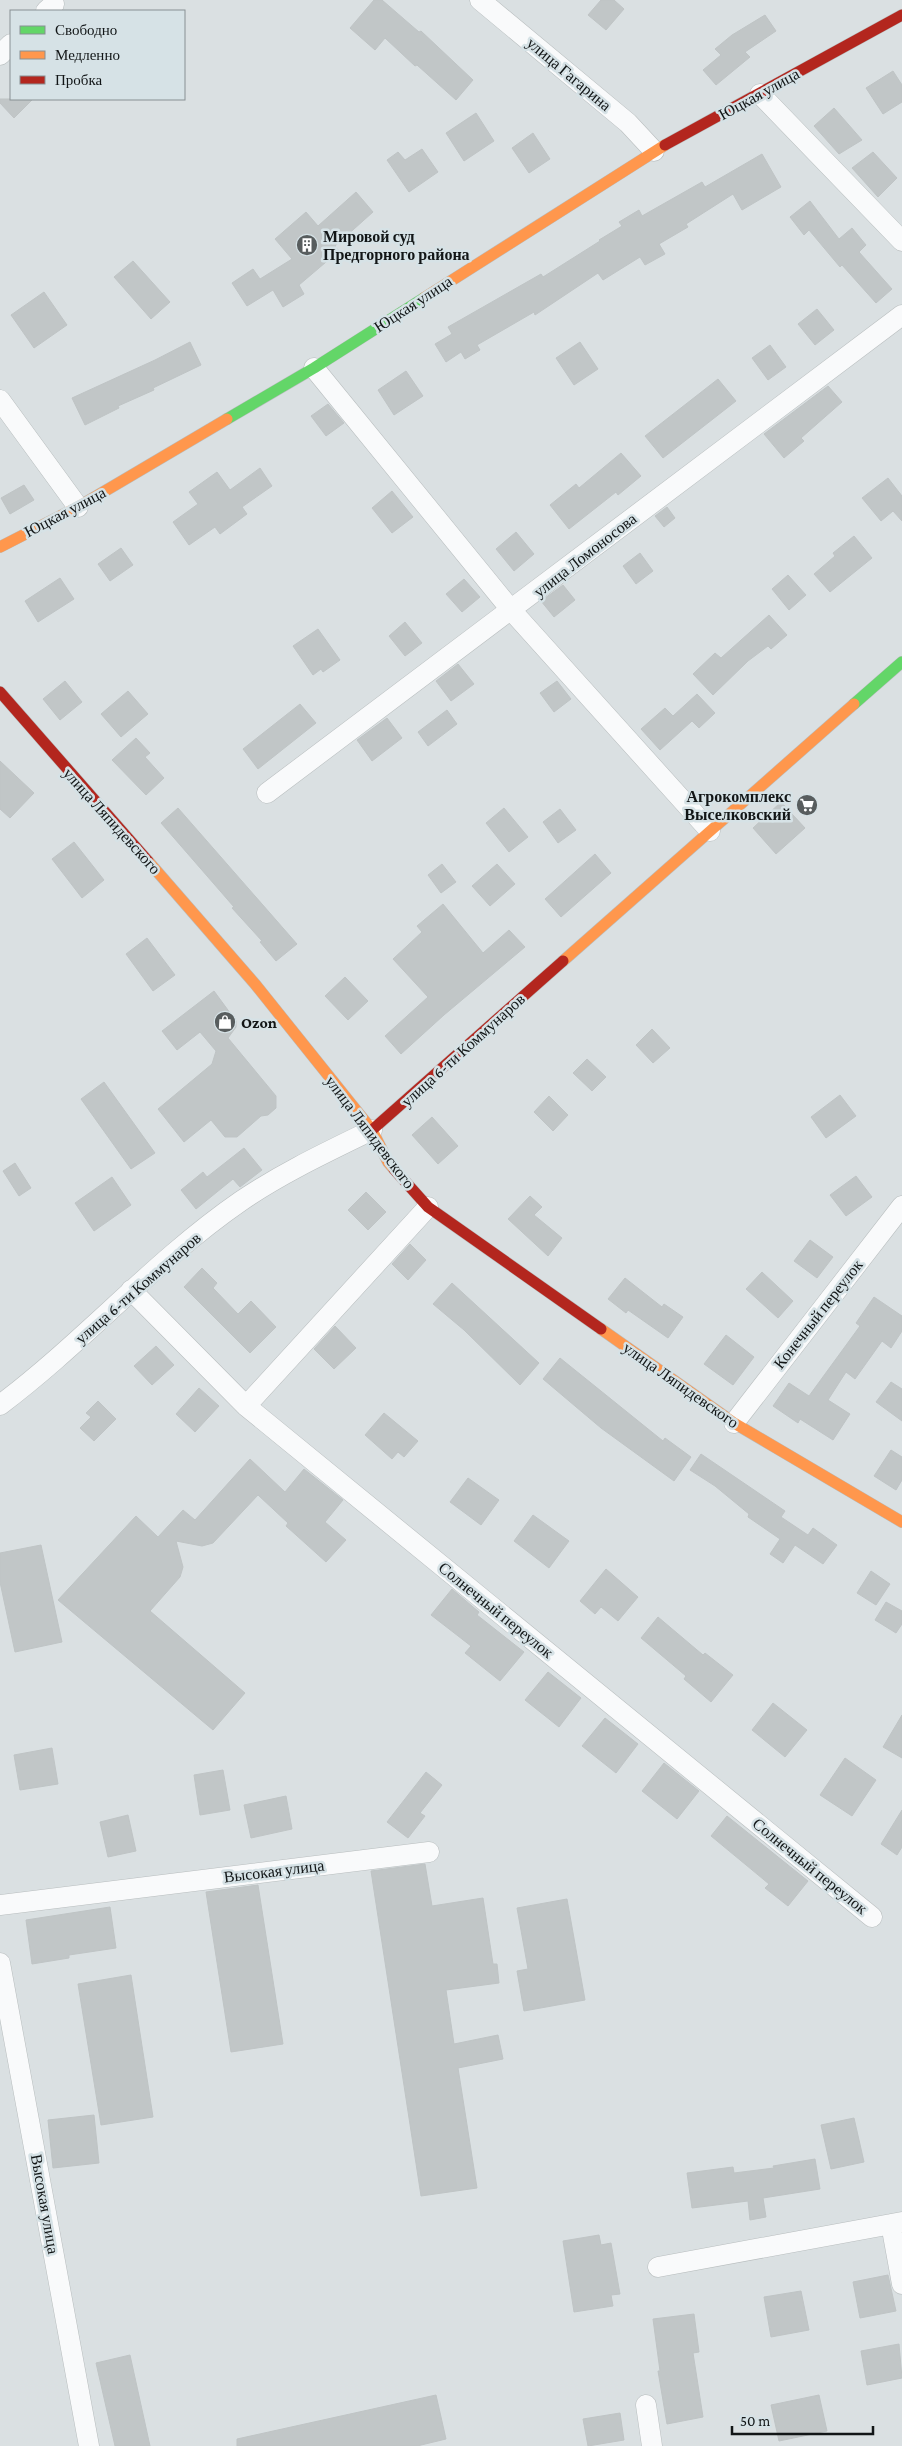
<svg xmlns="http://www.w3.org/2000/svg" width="902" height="2446" font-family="'Crimson Pro',serif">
  <rect width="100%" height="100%" fill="#dae0e2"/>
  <path fill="#c1c6c7" stroke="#bfc4c5" d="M374,0H382L419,32L421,31L473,80L456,100L417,65L415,66L385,38L375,50L350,28Z
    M601,0H614L624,9L606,30L588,15Z
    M765,15L776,31L745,52L750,57L716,85L703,70L721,55L715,49L732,35Z
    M893,71L902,85V102L883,114L866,88Z
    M0,99H33L14,118L0,103Z
    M834,108L862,140L839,154L814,126Z
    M476,113L494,141L464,161L446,133Z
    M533,133L550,159L529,173L512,148Z
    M422,149L438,172L409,192L387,160L398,152L405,160Z
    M873,152L897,178L878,197L852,168Z
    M762,154L781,187L742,210L733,194L686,224L688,227L659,244L665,254L645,265L640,257L603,280L598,273L535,315L534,312L477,345L480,350L465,359L461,352L446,362L435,344L452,334L448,327L541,274L543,277L600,241L599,240L622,226L619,222L639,210L642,216L702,182L705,187Z
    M356,192L373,212L335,246L339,251L299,285L304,294L283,307L273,290L247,306L232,283L253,269L260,279L292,259L275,239L306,212L318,226Z
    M810,201L839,239L852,228L866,245L859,252L892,289L876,303L842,265L840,267L809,230L804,235L790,217Z
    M133,261L170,302L151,319L114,277Z
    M44,292L67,325L34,348L11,315Z
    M817,309L834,330L815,345L798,324Z
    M190,342L201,365L153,388L154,390L118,406L119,408L85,425L72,398L155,360Z
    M580,342L598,369L574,385L556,358Z
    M770,345L786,367L768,380L752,358Z
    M406,371L423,396L394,415L378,390Z
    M718,379L736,401L663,458L645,436Z
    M828,386L842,402L801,438L804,441L784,458L764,434Z
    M328,404L344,423L326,436L311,416Z
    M621,453L641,476L618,495L616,492L569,529L550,505L576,484L579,488Z
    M260,468L272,486L242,507L247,514L220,534L215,527L189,545L173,522L198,504L189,492L217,472L230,490Z
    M888,478L902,496V521L893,511L881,521L862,498Z
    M24,485L34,500L10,514L1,498Z
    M392,491L413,517L392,533L372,508Z
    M667,507L675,518L664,527L655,516Z
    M516,532L534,554L514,571L496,549Z
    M854,536L872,558L830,592L814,574L835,556L833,553Z
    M121,548L133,565L110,581L98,564Z
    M640,553L653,571L636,584L623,566Z
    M788,575L806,595L789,610L772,589Z
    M60,578L74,599L38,622L25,601Z
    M464,579L480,597L462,612L446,594Z
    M563,585L575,600L554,617L541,601Z
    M769,615L787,635L771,649L768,646L748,661L713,695L693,674L715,653L721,658Z
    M405,622L422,643L405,656L389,636Z
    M318,629L340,660L323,672L321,669L313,675L293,646Z
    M458,664L474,684L451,701L436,681Z
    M65,681L82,702L60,720L43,699Z
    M557,681L571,699L554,712L540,693Z
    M128,691L148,714L121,737L101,714Z
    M697,694L715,713L699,728L692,721L660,750L641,729L665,708L673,716Z
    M300,704L316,723L258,769L243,749Z
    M447,710L457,724L428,746L418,732Z
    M387,718L402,738L372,761L357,740Z
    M136,738L150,753L145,757L164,778L146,795L112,760Z
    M0,761L34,793L10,818L0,809Z
    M781,802L805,828L776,854L753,828Z
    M178,808L297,944L276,961L260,942L262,941L232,908L234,907L161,823Z
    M504,808L528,837L509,852L486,823Z
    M560,809L576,830L558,843L543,822Z
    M74,842L104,880L82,898L52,859Z
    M595,854L611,873L561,917L545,899Z
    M442,864L456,882L441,893L428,875Z
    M497,864L515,884L490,906L472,886Z
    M443,904L483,953L509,930L525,947L444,1015L401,1054L385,1036L428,997L393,959L422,932L417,926Z
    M147,938L175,975L153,991L126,954Z
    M345,977L368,1001L348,1020L325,996Z
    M214,991L236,1021V1027L228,1038L276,1096V1108L268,1115L261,1116L237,1137H225L211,1120L184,1142L158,1109L212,1064L216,1051L200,1032L177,1050L162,1031Z
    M652,1029L670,1048L653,1063L636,1045Z
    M587,1059L606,1077L592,1091L573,1073Z
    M104,1082L155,1153L131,1169L81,1099Z
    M840,1095L856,1116L826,1138L811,1117Z
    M549,1096L568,1115L553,1131L534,1112Z
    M432,1117L458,1146L438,1164L412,1135Z
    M244,1148L262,1170L240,1187L233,1179L196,1209L181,1190L203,1172L207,1177Z
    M15,1163L31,1188L19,1196L3,1171Z
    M856,1176L872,1197L846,1216L830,1195Z
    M112,1177L131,1205L94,1231L75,1203Z
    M366,1192L386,1212L368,1230L348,1210Z
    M530,1196L542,1207L534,1215L562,1238L548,1256L508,1219Z
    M810,1240L833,1257L817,1278L794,1261Z
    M410,1244L426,1260L408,1280L392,1264Z
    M202,1268L217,1283L213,1288L238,1314L251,1301L276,1327L250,1353L184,1287Z
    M762,1272L793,1301L778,1318L746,1289Z
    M625,1278L662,1307L664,1304L683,1317L668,1338L628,1310L626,1313L608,1299Z
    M452,1283L539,1363L520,1385L464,1330L433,1304Z
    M874,1297L902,1316V1331L891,1348L882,1341L855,1379L846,1372L828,1400L850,1414L833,1440L800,1419L798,1423L773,1406L789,1383L809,1396L860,1326L856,1323Z
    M335,1326L356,1348L334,1369L314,1349Z
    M726,1335L754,1357L733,1385L704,1364Z
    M156,1346L174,1365L152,1385L134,1366Z
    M560,1358L663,1441L665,1438L691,1457L674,1481L601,1428L543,1379Z
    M891,1382L902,1389V1421L876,1402Z
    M199,1388L219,1406L195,1432L176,1414Z
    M98,1401L116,1419L94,1441L80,1428L91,1417L86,1413Z
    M384,1413L418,1441L404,1457L398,1452L392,1459L365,1435Z
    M891,1450L902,1457V1480L896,1490L874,1476Z
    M701,1454L785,1511L781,1517L808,1535L813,1528L837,1545L823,1564L795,1545L783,1563L770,1554L780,1539L748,1517L749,1514L715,1486L690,1470Z
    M250,1459L285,1492L304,1469L343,1500L325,1522L346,1540L326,1562L286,1526L288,1523L258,1495L213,1543L202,1546L176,1541L183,1567L180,1577L150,1611L245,1693L213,1730L58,1600L136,1516L158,1537L183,1510L195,1520Z
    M468,1478L499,1500L481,1525L450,1502Z
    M533,1515L569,1541L549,1568L514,1541Z
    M41,1545L62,1642L15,1652L0,1582V1553Z
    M606,1569L638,1597L618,1621L601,1607L595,1614L580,1601Z
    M871,1571L890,1584L876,1605L857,1593Z
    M452,1589L479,1612L477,1615L524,1652L500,1681L465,1653L471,1646L431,1615Z
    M886,1602L902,1611V1624L896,1633L875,1620Z
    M658,1617L703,1655L705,1653L733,1675L711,1702L684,1679L686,1676L641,1638Z
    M548,1672L581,1698L559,1727L525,1700Z
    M773,1703L807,1730L785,1757L752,1730Z
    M902,1715V1758L883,1747Z
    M605,1718L638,1744L616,1773L582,1746Z
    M52,1748L58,1784L20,1790L14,1755Z
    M845,1758L876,1780L852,1816L820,1795Z
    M664,1763L699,1791L677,1819L642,1791Z
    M223,1770L230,1810L200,1815L194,1775Z
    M426,1772L442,1785L420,1813L425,1816L408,1838L387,1822Z
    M286,1796L292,1829L251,1838L244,1805Z
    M902,1810V1847L897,1855L881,1844Z
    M128,1815L136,1851L108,1857L100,1822Z
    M727,1816L808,1881L788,1906L765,1888L769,1884L711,1836Z
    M425,1864L432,1906L483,1898L493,1964H497L499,1983L446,1990L454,2044L498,2035L503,2059L458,2068L477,2188L421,2196L371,1871Z
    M258,1885L283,2044L231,2052L206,1892Z
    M567,1899L585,2000L524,2011L517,1971L528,1969L517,1908Z
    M110,1907L116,1948L69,1955V1958L32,1964L26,1920Z
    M131,1975L153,2117L101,2125L78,1984Z
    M94,2115L99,2163L53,2168L48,2120Z
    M854,2118L864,2162L831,2169L821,2125Z
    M815,2159L820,2189L763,2198L766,2217L750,2220L748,2201L692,2208L687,2173L733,2167L734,2173L774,2168L773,2166Z
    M599,2235L601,2245L611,2243L620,2294L611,2295L613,2306L574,2312L563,2241Z
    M888,2275L896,2311L860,2318L853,2282Z
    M801,2291L809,2330L771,2337L764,2297Z
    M694,2314L699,2352L693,2353L703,2417L667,2424L658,2371H660L653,2319Z
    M899,2344L902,2378L867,2385L861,2351Z
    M130,2355L150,2446H115L96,2363Z
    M436,2395L446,2439L417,2446H237V2439Z
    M819,2395L827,2431L779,2441L771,2405Z
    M620,2413L624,2440L588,2446L583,2419Z"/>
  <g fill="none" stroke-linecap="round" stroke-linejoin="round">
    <g stroke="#b8bdbe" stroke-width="21">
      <path id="street" d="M480,0L628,123L654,151
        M46,11L54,4
        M0,55L11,44
        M760,94L902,241
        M314,368L512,611L710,831
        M0,400L78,507
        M267,793L902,315
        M131,1290L246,1406L872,1917
        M0,1405C84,1342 154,1261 241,1201C282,1173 327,1152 372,1130
        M246,1406L428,1207
        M734,1423L902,1206
        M0,1905L429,1852
        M0,1963L89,2446
        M891,2224L902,2284
        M658,2267L902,2222
        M646,2405L652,2446"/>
    </g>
    <g stroke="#b8bdbe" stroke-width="12">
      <path id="fast" d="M227,419L314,368L424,298
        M854,704L902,662"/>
    </g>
    <g stroke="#b8bdbe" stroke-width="12">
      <path id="slow" d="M424,298L665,145
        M0,547L78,507L227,419
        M148,861L255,984L372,1130L388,1162L394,1169
        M563,961L854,704
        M601,1329L734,1423L902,1522"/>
    </g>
    <g stroke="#b8bdbe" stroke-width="12">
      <path id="jam" d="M665,145L902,15
        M0,692L148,861
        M372,1130L563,961
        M394,1169L428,1207L601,1329"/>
    </g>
    <use href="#street" stroke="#f9fafb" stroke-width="20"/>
    <use href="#fast" stroke="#63d668" stroke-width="11"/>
    <use href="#slow" stroke="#ff974d" stroke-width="11"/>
    <use href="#jam" stroke="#b3261e" stroke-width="11"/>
  </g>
  <defs>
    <g id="building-disc" transform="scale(1.125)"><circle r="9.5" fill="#585d5e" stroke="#d6e2e6"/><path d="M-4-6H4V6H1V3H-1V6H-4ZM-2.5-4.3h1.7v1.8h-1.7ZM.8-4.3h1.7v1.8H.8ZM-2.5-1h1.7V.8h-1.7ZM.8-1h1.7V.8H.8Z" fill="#fff"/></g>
    <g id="supermarket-disc" transform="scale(1.125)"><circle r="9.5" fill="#585d5e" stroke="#d6e2e6"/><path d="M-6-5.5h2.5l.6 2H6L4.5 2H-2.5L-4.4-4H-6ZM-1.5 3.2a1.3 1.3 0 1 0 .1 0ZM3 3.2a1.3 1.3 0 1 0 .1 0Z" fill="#fff"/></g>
    <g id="shop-disc" transform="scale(1.125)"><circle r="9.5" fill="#585d5e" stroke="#d6e2e6"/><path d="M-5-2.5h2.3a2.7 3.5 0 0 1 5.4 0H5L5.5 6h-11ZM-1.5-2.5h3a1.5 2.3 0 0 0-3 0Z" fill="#fff"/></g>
  </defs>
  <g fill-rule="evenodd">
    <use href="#building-disc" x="307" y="245"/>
    <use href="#supermarket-disc" x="807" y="805"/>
    <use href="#shop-disc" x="225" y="1022"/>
  </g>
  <g text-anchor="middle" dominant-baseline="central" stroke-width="5" stroke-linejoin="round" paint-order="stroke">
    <g font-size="16" fill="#121617" stroke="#d6e2e6">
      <text transform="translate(569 74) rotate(40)">улица Гагарина</text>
      <text transform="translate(759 94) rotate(-29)">Юцкая улица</text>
      <text transform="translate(413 304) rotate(-33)">Юцкая улица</text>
      <text transform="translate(65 512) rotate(-28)">Юцкая улица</text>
      <text transform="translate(585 555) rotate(-38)">улица Ломоносова</text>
      <text transform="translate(112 821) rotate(48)">улица Ляпидевского</text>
      <text transform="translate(463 1050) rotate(-42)">улица 6-ти Коммунаров</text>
      <text transform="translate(370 1132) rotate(53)">улица Ляпидевского</text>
      <text transform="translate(138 1288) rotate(-41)">улица 6-ти Коммунаров</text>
      <text transform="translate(818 1314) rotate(-52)">Конечный переулок</text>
      <text transform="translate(681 1385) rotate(35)">улица Ляпидевского</text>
      <text transform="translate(496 1610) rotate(39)">Солнечный переулок</text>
      <text transform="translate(810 1866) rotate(39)">Солнечный переулок</text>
      <text transform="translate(274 1871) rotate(-7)">Высокая улица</text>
      <text transform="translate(45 2204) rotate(80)">Высокая улица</text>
    </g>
    <g font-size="16" font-weight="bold" fill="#121617" stroke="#d6e2e6" text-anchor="start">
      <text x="323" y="236">Мировой суд<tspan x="323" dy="18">Предгорного района</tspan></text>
      <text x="791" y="796" text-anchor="end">Агрокомплекс<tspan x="791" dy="18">Выселковский</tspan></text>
      <text x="241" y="1022">Ozon</text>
    </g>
  </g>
  <rect x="10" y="10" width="175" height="90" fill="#d6e2e6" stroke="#889093"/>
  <rect x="20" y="26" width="25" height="8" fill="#63d668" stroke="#889093"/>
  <text x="55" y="35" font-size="15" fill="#121617">Свободно</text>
  <rect x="20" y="51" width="25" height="8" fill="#ff974d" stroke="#889093"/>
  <text x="55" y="60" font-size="15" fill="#121617">Медленно</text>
  <rect x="20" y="76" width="25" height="8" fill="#b3261e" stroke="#889093"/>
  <text x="55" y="85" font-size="15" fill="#121617">Пробка</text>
  <path d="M732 2426v8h141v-8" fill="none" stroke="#121617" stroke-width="2.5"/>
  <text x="740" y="2426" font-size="15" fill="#121617" stroke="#d6e2e6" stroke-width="4" paint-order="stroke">50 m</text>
</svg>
